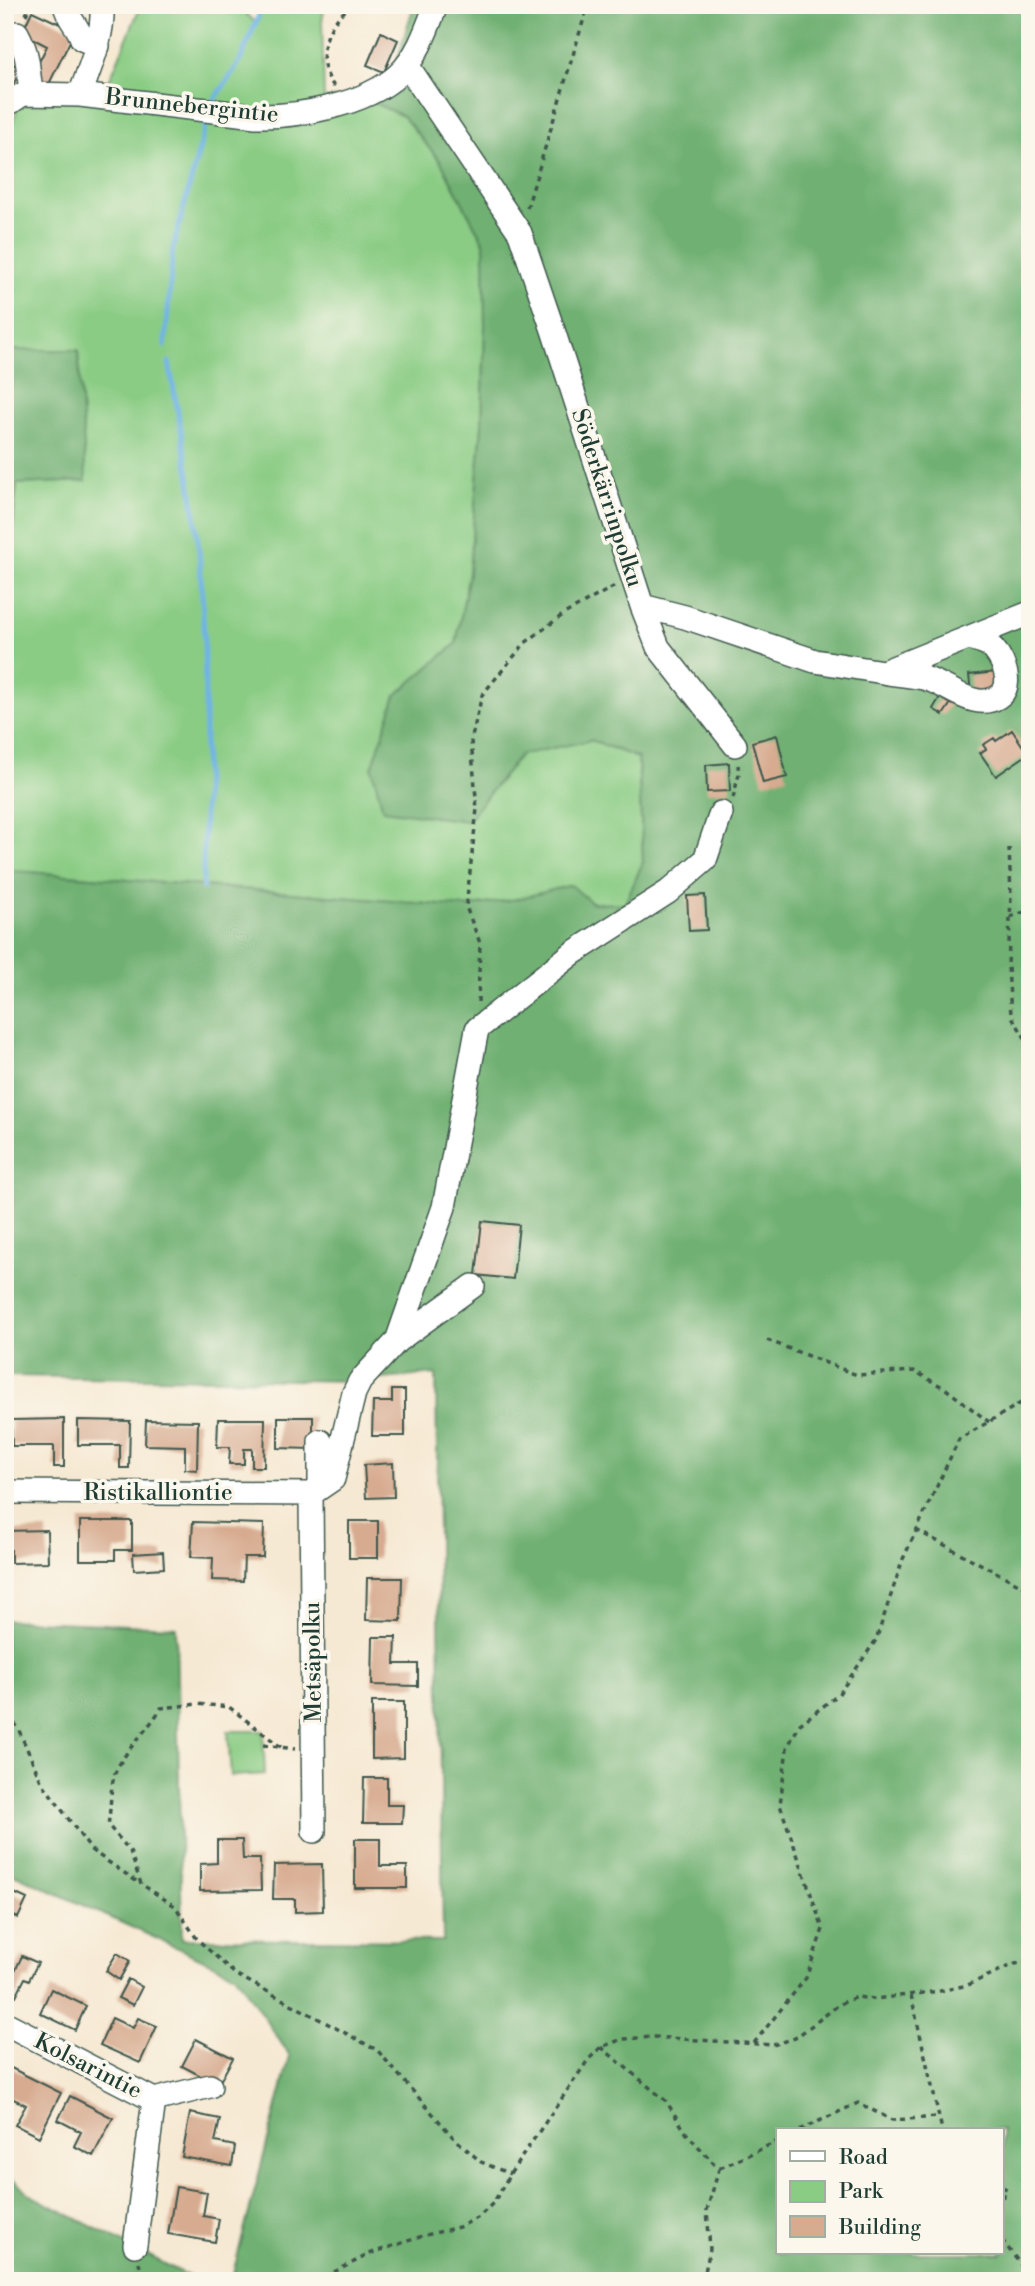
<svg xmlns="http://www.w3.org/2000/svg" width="1035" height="2286" font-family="'Libre Bodoni',serif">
  <rect width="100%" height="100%" fill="#fbf7ec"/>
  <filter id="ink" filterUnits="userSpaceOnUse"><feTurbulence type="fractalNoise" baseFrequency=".0143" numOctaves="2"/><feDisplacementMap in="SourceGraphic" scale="14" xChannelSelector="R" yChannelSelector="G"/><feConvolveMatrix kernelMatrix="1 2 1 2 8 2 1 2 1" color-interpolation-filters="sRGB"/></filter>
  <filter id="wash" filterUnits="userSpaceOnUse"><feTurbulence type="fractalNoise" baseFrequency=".00686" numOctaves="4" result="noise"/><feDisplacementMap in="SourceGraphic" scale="28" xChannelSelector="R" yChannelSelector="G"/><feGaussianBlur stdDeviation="1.57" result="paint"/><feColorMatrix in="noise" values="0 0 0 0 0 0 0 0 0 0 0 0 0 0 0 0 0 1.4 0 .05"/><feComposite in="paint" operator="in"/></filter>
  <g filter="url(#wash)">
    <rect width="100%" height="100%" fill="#f6e9d3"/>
    <path fill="#8acc84" stroke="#54845c" stroke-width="2" d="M141,5H237L256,23L263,5H325L322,21L324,98L361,97L403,116L441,162L484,243L485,327L482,425L469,573L456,644L396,695L467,821L520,755L591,740L638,758L643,862L625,904L517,899L466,907L5,870V602L17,484L85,481L78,350H5V142L23,94L102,98Z
      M228,1731H263L265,1774L231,1776Z"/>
    <path fill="#6fb072" stroke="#477653" stroke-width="2" fill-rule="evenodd" d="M414,5H1030V2281H231L290,2056L235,1974L5,1870V1620L176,1627L182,1939L443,1941L436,1374L360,1381L5,1376V870L466,907L517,899L571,885L592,903L625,904L643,862L638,758L591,740L520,755L467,821L383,810L372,768L396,695L456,644L469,573L482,425L485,327L484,243L441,162L403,116L361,97L398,75L397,60ZM778,2130H1002V2253H778Z
      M5,350H78L86,481L17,484L5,602Z
      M5,2174L34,2197L198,2281H5Z"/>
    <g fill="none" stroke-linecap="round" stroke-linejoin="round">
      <path stroke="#70b3e5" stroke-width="5" d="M214,101L240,61L263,5
        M165,346L173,248L208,116
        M169,362C181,433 197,505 201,578C208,681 204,785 203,888"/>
    </g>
    <g id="blocks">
      <path fill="#d7ab90" d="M32,11L75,31L48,86L31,78L47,46L22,33Z
        M381,32L398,40L384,72L367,65Z
        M5,60L21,69L14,83L5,78Z
        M997,672L999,691L971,693L969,675Z
        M940,697L951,703L943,715L933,709Z
        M1012,730L1028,754L996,776L980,753L986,749L983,745L994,738L996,741Z
        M777,735L787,777L763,783L752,742Z
        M729,763L730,791L707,792L706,765Z
        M705,895L707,930L689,931L687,896Z
        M482,1221L519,1225L513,1279L476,1275Z
        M392,1390H405V1436H372L373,1402H392Z
        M278,1417H313V1449L278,1448Z
        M64,1419V1467H54V1446H12L11,1420Z
        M218,1419H265L264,1467H252V1449H244V1464H229L230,1447H217Z
        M78,1420L130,1421L129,1468H120V1445H78Z
        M146,1420L198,1421L197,1470L185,1469V1446L145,1445Z
        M393,1463L394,1497L366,1498L364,1465Z
        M80,1521H132V1550H115V1560H80Z
        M349,1521H378V1558H349Z
        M193,1522L264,1524L263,1557H244L243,1581L212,1580L213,1558L191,1557Z
        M47,1530L48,1562L11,1563V1550H5V1531Z
        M163,1552L164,1568L134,1570L133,1554Z
        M367,1578H402L401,1621L366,1620Z
        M373,1637H396L395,1664H418V1686L372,1685Z
        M372,1702H404V1758L372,1759Z
        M364,1778H387V1805H403L402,1823H363Z
        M355,1839H380V1866H407V1888H355Z
        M217,1840H242L243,1859H260L261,1890L200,1891V1864L217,1863Z
        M322,1864L323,1911L295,1912V1899H273L274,1865Z
        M14,1893L27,1899L18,1918L5,1912Z
        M117,1953L130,1961L119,1980L106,1971Z
        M22,1956L38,1963L29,1980L25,1978L16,1996L5,1990V1964L16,1969Z
        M128,1979L142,1987L133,2005L118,1998Z
        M51,1989L86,2006L75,2030L40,2013Z
        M112,2018L133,2028L138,2018L157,2026L140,2063L100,2045Z
        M196,2039L233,2058L218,2085L182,2066Z
        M5,2065L61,2093L39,2137L15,2125L26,2105L5,2095Z
        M70,2096L113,2118L93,2156L74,2146L81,2132L58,2120Z
        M190,2113L220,2119L215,2142L235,2146L232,2166L182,2157Z
        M176,2187L207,2192L203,2216L219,2219L215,2242L168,2234Z"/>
    </g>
  </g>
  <g filter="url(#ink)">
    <use href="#blocks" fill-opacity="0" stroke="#3f574c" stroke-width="2"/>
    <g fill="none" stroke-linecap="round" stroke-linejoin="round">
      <g stroke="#3f574c" stroke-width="26">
        <path id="minor" d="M65,5C68,20 78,25 82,39L98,46
          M17,33C31,59 26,67 32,94
          M407,65L520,233L553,330L642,606L685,617L815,661L883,672L1030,613
          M80,95C90,66 104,37 102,5
          M5,106L23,94L80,95L256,116C298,117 365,105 398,75C417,58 427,29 436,5
          M642,606L658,647L735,745
          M883,672C897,675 913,675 927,679C950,686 974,711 998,697C1016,686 1002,655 989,645C983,641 975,640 968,638
          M397,1341L473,1286
          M320,1487V1441
          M5,1492L311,1494
          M311,1494L333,1479L354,1393L360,1381L397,1341L444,1207L477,1029L573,953L668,892L705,860L721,813
          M311,1494L314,1831
          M5,2023L154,2100L135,2245
          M154,2100L210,2086"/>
      </g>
      <path stroke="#3f574c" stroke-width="3.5" stroke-dasharray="5 5" stroke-linecap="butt" d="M26,15L30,5
        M334,87C331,82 328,77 326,72C317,48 332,16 354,5
        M527,208L588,5
        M733,798L739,774L738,765
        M1009,848L1011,896L1008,966L1011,1015L1030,1046
        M1010,917L1030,910
        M478,1002L480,943L466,907L477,809L471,741L482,695L525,643L564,614L615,586
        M767,1340L857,1375L914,1371L946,1389L989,1422
        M916,1530L1030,1590
        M5,1717L17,1726L41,1781L91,1850L139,1883
        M263,1745L295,1749
        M281,1747L229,1707L198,1704L161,1708C149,1729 121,1754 114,1776C110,1791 111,1809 108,1825L130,1851L141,1884L175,1906L197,1939L235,1974L377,2050L453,2137L481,2162L510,2174
        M911,1995L942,2130
        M754,2043L806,1978L823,1929L780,1805L787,1748L800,1724L838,1695L876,1640L903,1559L959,1439L1021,1403L1030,1390
        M601,2047L666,2101L687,2134L719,2169L707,2210L710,2249L705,2272L714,2281
        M800,2130L858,2103L892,2120L939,2117
        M720,2168L778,2141
        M1002,2187L1007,2189L1002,2198
        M1002,2240L1030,2277
        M139,2262L143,2281
        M316,2281L372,2253L426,2235L459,2227L479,2217L494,2202L510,2174L588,2060L601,2047L623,2039L654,2037L773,2045L795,2038L840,2004L856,1997L875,1999L940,1991L968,1985L1012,1965L1030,1960"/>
      <use href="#minor" stroke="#fff" stroke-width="23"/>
    </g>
  </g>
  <g text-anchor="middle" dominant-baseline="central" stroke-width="7" stroke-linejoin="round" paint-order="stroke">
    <g font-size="23" fill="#1f3d34" stroke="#fbf7ec">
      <text transform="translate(192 106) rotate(6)">Brunnebergintie</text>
      <text transform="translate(607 498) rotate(72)">Söderkärrinpolku</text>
      <text x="158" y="1493">Ristikalliontie</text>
      <text transform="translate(313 1662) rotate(-91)">Metsäpolku</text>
      <text transform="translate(88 2066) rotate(27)">Kolsarintie</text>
    </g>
  </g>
  <rect width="1035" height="2286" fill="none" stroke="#fbf7ec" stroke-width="28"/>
  <rect x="776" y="2128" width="228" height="126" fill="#fbf7ec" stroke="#a3ada2" stroke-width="2"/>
  <rect x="790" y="2151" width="35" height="10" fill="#ffffff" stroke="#a3ada2" stroke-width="2"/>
  <text x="839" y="2164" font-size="21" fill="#1f3d34">Road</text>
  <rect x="790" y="2181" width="35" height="21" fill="#8acc84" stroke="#a3ada2" stroke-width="2"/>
  <text x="839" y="2198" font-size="21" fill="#1f3d34">Park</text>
  <rect x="790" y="2216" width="35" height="21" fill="#d7ab90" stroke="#a3ada2" stroke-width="2"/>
  <text x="839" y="2234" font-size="21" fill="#1f3d34">Building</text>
</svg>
